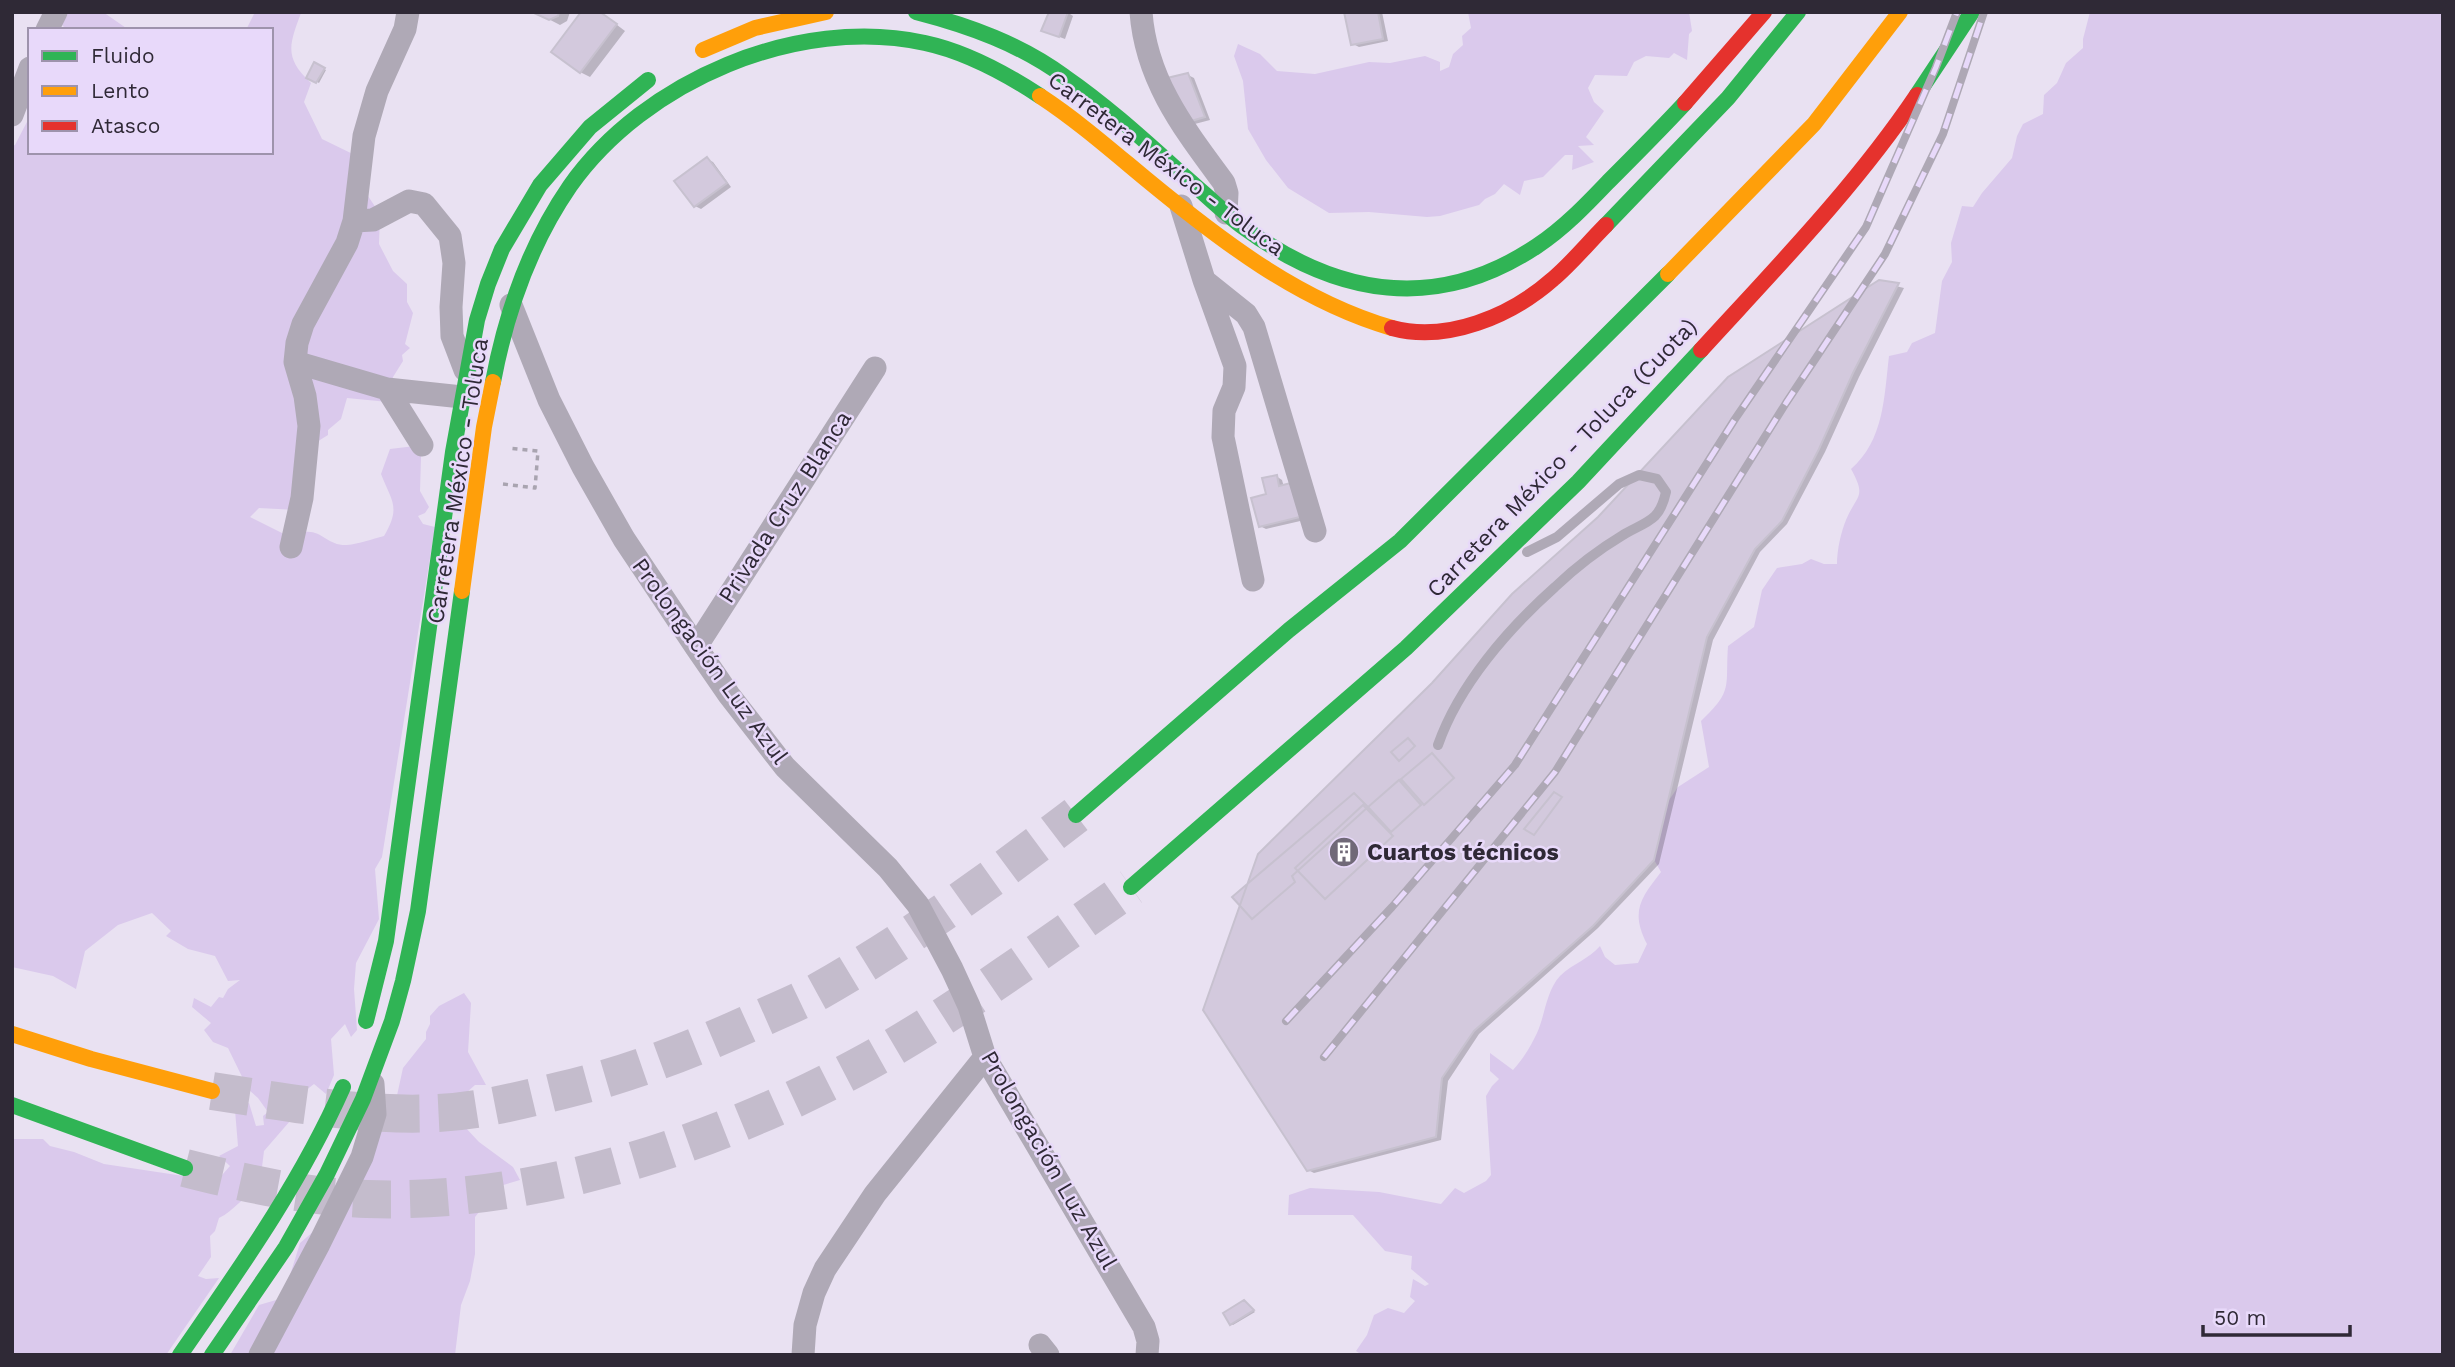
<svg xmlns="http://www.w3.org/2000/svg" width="2455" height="1367" font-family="'Work Sans',sans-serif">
  <rect width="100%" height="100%" fill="#e9e1f2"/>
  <path fill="#dac9ec" d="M57,12H103L129,30H67L58,21Z
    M255,12H304L301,13C289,45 284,58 311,83L304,102L322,139L363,159L362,187L380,214L379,244L393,271L407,284V302L413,313L405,344L410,348L402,355L403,361L393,377L388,402L347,398L341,419L328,430V435L307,448L297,510L259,508L250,517L290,537C320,521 323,546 347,545C359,544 372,539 384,536C401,507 392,502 381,474L390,449L415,446L421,457L420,491L429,507L425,513L418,516L423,524L435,527L382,857L375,869L379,919L356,963L354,989L357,1030L351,1037L345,1024L331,1039L334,1075L326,1094L314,1084L305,1091L290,1121L264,1151L259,1191C240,1197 236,1210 219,1218L215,1231L210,1236L211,1257L198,1276L206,1279L219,1278L166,1355H12V1139H43L50,1146L74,1152L104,1164L197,1178L206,1183H215L230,1166L219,1156L238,1146L235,1110L249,1103L256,1126L264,1125L263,1116L268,1112L258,1098L248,1089L228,1048L213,1042L204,1030L211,1023L192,1007L194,998L211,1007L219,997L223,998L228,989L240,980L228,981L215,956L188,949L166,936L171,931L152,913L118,925L85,951L76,989L53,976L12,967V146L15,145L30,116V152H271V30H246Z
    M1468,12H1689L1692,31L1689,34L1687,60L1674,53L1669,58L1646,56L1634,62L1627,76L1595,75L1588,88L1594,102L1604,111L1586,137L1594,145L1578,146L1594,162L1572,170L1573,155H1565L1543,177L1524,181L1520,195L1504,184L1495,194L1485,199L1479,205L1440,216L1427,217L1369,212L1329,213L1288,188L1266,160L1248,129L1243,81L1234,56L1238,44L1260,54L1277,71L1315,74L1369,62L1390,63L1425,56L1440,62V71L1449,67L1453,54L1463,45L1462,36L1471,28Z
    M2090,12H2443V1355H1362L1356,1351L1367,1335L1374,1315L1388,1308L1404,1313L1415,1301L1410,1297L1413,1279L1425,1286L1429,1284L1411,1269L1412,1256L1385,1251L1353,1215H1288L1289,1195L1310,1188L1379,1192L1441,1204L1455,1188L1464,1193L1486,1181L1491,1175L1486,1096L1492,1086L1499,1079L1490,1071V1053L1513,1070C1523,1059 1531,1046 1537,1033C1545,1016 1546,991 1560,976C1572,964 1589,959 1600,946L1605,957L1615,965L1638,963L1647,944C1630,911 1641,898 1661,872L1648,849L1649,829L1678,787L1709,767L1701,721C1734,690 1725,687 1728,646L1754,627L1762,590L1777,568L1802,564L1811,559L1824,564H1837C1837,550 1841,532 1846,520C1857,494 1867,498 1851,469C1884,440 1884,398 1889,356L1907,352L1912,343L1935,333L1942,281L1952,262L1951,243L1962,206L1973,207L1982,193L2012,158L2017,136L2023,124L2043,114L2044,95L2057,83L2066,63L2083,48V39Z
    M464,993L471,1003L468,1052L486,1085H475L466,1093L464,1126L479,1142L513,1167L520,1180L500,1186L475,1217V1254L470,1281L461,1305L455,1355H230L259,1305L283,1298L300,1243L360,1192V1187L352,1170L383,1119L394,1109L403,1068L426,1039V1032L430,1024V1016L439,1006Z"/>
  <path fill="#0003" d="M535,12H570L567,21L560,25Z
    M600,12L625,31L590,77L580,72Z
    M1067,12L1073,16L1065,39L1049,33Z
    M1346,12H1382L1388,41L1359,47L1353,44Z
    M315,64L326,70L319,83L308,77Z
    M1188,75L1194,78L1210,120L1191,125Z
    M707,159L713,162L731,187L701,209L695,206L677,181Z
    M1879,282L1904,288L1859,377L1825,452L1787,524L1760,552L1713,640L1659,864L1598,928L1479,1034L1448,1081L1441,1140L1314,1173L1308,1170Z
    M1276,476L1282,480L1284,487L1309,519L1266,529L1260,526L1269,495Z
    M1246,1303L1255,1312L1233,1325L1231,1324Z"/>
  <path fill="#d3c9dd" stroke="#c7c1cf" stroke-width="2" d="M532,12H559L558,16L549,20Z
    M581,12H600L617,24L580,73L551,52Z
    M1049,12H1068L1059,37L1041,31Z
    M1344,12H1378L1383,39L1351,45Z
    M314,62L325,68L316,83L306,78Z
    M1188,73L1205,117L1184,123L1167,78Z
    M707,157L727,183L694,207L674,181Z
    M1879,280L1899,283L1853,373L1819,449L1782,521L1755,549L1707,637L1654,860L1593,926L1474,1031L1442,1078L1436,1137L1307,1171L1203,1010L1258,854L1432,683L1512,594L1598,517L1728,377Z
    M1277,475L1279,486L1295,482L1304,516L1259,527L1251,498L1266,494L1262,478Z
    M1408,738L1415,746L1399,761L1391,752Z
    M1432,753L1454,778L1424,805L1401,779Z
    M1399,780L1421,805L1391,832L1368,807Z
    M1554,792L1562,797L1534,835L1524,829Z
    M1354,793L1368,807L1292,876L1295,882L1252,919L1232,897Z
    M1363,805L1393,836L1325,899L1295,868Z
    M1244,1300L1254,1310L1230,1325L1223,1313Z"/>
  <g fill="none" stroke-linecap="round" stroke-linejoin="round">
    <path stroke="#c4bccc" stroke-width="38" stroke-dasharray="38 19" stroke-linecap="butt" d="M212,1091C286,1102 363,1117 438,1113C480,1111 522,1100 563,1090C630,1074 694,1049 757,1020C777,1011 799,1002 819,991C910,939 994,878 1076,815
      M185,1168C244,1183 305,1197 367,1199C537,1205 719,1143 867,1062C959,1011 1045,947 1131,887"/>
    <path stroke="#a9a4b0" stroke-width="3.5" stroke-dasharray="5 5" stroke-linecap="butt" d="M503,484L535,488L538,451L508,448"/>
    <path stroke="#afa9b6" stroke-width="10" d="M1438,745C1459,685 1508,629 1555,587C1576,567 1598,550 1623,535C1632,529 1647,524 1655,516C1661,510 1664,501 1666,492L1657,479L1639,475L1619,484L1557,537L1527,552"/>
    <path stroke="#afa9b6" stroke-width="23" d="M1141,12C1146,81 1185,130 1224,183L1227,193L1226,213
      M47,30L56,12
      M12,115L30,68
      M1181,206L1204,280L1235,366L1234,387L1224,411L1223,437L1253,580
      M354,221L373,220L409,201L424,204L450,236L454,263L451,307L452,336L465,370
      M1206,282L1246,314L1254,327L1315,531
      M511,305L549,400L583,467L624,539L696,647L729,695L785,767L888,868L918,905L952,969L969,1006L985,1057L1144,1327L1148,1341L1147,1355
      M295,362L387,389L462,397
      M387,389L422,445
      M291,547L302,498L309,426L305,396L295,362L297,343L303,324L347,243L354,221L364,136L377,91L405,29L408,12
      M696,647L875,368
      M1040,1345L1048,1355
      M260,1355L319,1244L362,1157L375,1114L373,1084
      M803,1355L805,1325L814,1293L825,1269L875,1194L985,1057"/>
    <path stroke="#30b455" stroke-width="16" d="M916,12C970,26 1020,44 1065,77C1107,106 1145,141 1183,175C1203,192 1222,211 1243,227C1337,296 1437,313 1537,246C1564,228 1586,205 1608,182C1634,156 1660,130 1685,103
      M1917,95L1972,12
      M1606,225L1728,98L1798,12
      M493,382C506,313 530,244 570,186C644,81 798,15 925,43C967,52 1005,73 1040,96
      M1076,815L1289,630L1400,541L1668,274
      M1131,887L1406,648L1578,482L1701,350
      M366,1021L386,941L453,452L477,320L488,284L502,249L540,185L590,127L648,80
      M12,1105L185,1168
      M180,1355C240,1268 300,1184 343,1087
      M212,1355L286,1247L327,1174L363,1099L392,1021L403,981L418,911L462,591"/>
    <path stroke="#ff9f0a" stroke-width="16" d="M703,50L755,28L826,12
      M1040,96C1078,121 1111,150 1146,179C1220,240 1299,301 1392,328
      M1668,274L1814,124L1900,12
      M462,591L484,427L493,382
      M12,1034L91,1059L212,1091"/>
    <path stroke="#e5322d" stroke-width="16" d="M1685,103L1764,12
      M1392,328C1447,343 1511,316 1553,279C1572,263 1588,243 1606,225
      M1701,350C1776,268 1855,187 1917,95"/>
    <g stroke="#aea8b5" stroke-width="8">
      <path id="rail" d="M1286,1021L1392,907L1515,765L1735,419L1866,227L1936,67L1957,12
        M1324,1057L1555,772L1786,403L1885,254L1943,134L1984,12"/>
    </g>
    <use href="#rail" stroke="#e8d9fa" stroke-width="5" stroke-dasharray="16" stroke-linecap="butt"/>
  </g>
  <defs>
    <g id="building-disc" transform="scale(1.575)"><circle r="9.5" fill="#706978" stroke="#e8d9fa"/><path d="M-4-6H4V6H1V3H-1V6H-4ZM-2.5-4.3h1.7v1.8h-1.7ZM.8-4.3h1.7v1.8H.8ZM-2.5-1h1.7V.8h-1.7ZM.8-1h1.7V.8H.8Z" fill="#fff"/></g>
  </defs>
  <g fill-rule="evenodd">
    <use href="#building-disc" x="1344" y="852"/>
  </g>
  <g text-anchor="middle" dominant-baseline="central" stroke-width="5" stroke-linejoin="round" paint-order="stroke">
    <g font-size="23" fill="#2f2936" stroke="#e8d9fa">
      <text transform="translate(1166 164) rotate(37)">Carretera México - Toluca</text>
      <text transform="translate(1562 458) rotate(-46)">Carretera México - Toluca (Cuota)</text>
      <text transform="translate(458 481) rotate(-81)">Carretera México - Toluca</text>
      <text transform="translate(785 507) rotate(-57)">Privada Cruz Blanca</text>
      <text transform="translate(710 661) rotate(54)">Prolongación Luz Azul</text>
      <text transform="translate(1049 1160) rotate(60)">Prolongación Luz Azul</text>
    </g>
    <g font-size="23" font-weight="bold" fill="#2f2936" stroke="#e8d9fa" text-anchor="start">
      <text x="1367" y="852">Cuartos técnicos</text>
    </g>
  </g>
  <rect width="2455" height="1367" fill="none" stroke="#2f2936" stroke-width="28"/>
  <rect x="28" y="28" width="245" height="126" fill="#e8d9fa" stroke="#9e93ac" stroke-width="2"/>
  <rect x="42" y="51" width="35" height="10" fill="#30b455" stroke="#9e93ac" stroke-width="2"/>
  <text x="91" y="63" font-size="21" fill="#2f2936">Fluido</text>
  <rect x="42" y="86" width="35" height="10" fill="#ff9f0a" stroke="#9e93ac" stroke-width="2"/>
  <text x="91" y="98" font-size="21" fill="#2f2936">Lento</text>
  <rect x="42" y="121" width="35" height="10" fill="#e5322d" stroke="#9e93ac" stroke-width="2"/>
  <text x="91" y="133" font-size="21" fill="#2f2936">Atasco</text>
  <path d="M2203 1325v10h147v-10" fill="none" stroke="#2f2936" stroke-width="3.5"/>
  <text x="2214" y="1325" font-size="21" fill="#2f2936" stroke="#e8d9fa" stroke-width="5" paint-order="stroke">50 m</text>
</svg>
